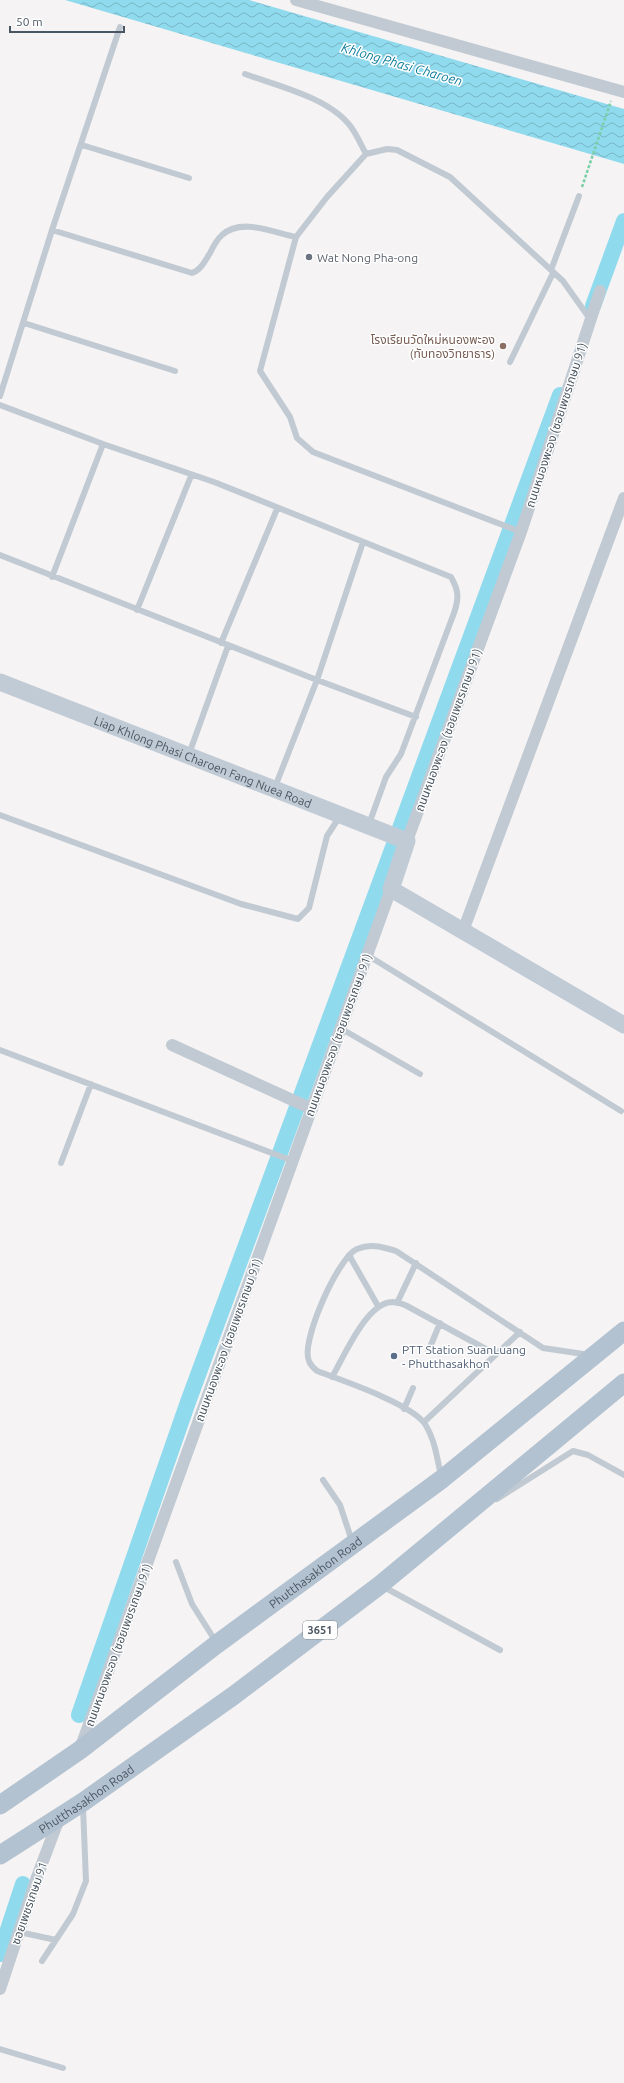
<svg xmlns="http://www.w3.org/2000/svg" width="624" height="2083" font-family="Ubuntu,'Noto Sans Thai',sans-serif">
  <defs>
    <pattern id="water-waves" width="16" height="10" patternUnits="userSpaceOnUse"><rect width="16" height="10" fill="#90daee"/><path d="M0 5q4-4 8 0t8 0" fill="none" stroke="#78b4c4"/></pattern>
  </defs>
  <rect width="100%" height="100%" fill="#f5f3f3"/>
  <path fill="url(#water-waves)" d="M65,0H249L624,109V164Z"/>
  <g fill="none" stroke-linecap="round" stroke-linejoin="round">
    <path stroke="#90daee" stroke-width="16" d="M593,306L624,221
      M79,1715L188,1402L560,395
      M0,1954L23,1884"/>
    <path stroke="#7ad0a6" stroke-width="2.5" stroke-dasharray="3 2" stroke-linecap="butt" d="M582,187L611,101"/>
    <path stroke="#c1cad2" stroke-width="6" d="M245,74C278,86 330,98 351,127C357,135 361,145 366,154
      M82,145L189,178
      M52,230L192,273C201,270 205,261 210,253C213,247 217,239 222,235C242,217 274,233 296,237L327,197L366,154L387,149L397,150L450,177L563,281L590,319
      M296,237L260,371L290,417L297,438L313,452L521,532
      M551,270L579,196
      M24,323L175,371
      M510,362L553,273
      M0,396L52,230L120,27
      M0,405L103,444L214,482L451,577C459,591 459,598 454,613L401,754L386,777L369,824
      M0,555L317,680L416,717
      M52,577L103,444
      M137,610L191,476
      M221,643L277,509
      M189,754L228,646
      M275,787L317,680L363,542
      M0,815L241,904L298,919L309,908L327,836L340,816
      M367,955L621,1111
      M340,1028L420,1074
      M0,1050L293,1161
      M61,1163L91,1084
      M349,1255L378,1306
      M397,1303L416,1263
      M428,1352L440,1323
      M332,1377C344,1357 366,1303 392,1302C397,1302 403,1304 407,1306L495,1354
      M404,1409L413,1388
      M424,1422L520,1332
      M441,1476C437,1458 435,1440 425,1424C412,1404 341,1380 317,1371C314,1368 310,1365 309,1361C300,1343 338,1257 357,1249C371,1243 383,1247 396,1251L543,1348L590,1355
      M323,1480L340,1505L352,1541
      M497,1499L573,1451L588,1455L624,1475
      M176,1562L192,1604L216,1642
      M382,1586L500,1650
      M19,1932L56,1940
      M42,1961L73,1914L86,1881L83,1807
      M0,2049L63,2068"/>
    <path stroke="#c1cad2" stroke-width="12" d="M296,0L624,92
      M407,841L521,532L600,291
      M463,931L624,498
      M172,1045L312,1109
      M80,1749L391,889
      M0,1989L37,1877L60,1816"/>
    <path stroke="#c1cbd6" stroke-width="17" id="s1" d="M0,682L407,841L391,889L624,1025"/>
    <g stroke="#b3c2d1" stroke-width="19">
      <path id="s2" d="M0,1805L80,1750L217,1644L442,1479L624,1331"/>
      <path id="s3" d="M0,1855L83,1802L233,1696L380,1585L624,1383"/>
    </g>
  </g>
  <circle fill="#6b7280" stroke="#fff" stroke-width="1.5" cx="309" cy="257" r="4"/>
  <circle fill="#8d6e63" stroke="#fff" stroke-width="1.5" cx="503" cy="346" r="4"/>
  <circle fill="#5c6f8a" stroke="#fff" stroke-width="1.5" cx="394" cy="1356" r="4"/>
  <g text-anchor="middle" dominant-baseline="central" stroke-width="3" stroke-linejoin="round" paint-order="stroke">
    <rect fill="#fff" stroke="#808990" stroke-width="1" x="303" y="1621" width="34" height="18" rx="3"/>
    <g font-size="11" font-weight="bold" fill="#4a5661">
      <text x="320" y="1630">3651</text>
    </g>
    <g font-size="12" fill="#5b616d" stroke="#fff" text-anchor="start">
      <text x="317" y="257">Wat Nong Pha-ong</text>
    </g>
    <g font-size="12" fill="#785e54" stroke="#fff" text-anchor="end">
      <text x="495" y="339">โรงเรียนวัดใหม่หนองพะอง<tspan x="495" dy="14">(ทับทองวิทยาธาร)</tspan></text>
    </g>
    <g font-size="12" fill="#4a5661" stroke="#fff">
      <text transform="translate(556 425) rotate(-72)">ถนนหนองพะอง (ซอยเพชรเกษม 91)</text>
      <text transform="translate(448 730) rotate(-70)">ถนนหนองพะอง (ซอยเพชรเกษม 91)</text>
      <text stroke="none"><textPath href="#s1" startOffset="218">Liap Khlong Phasi Charoen Fang Nuea Road</textPath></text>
      <text transform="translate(338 1035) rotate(-70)">ถนนหนองพะอง (ซอยเพชรเกษม 91)</text>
      <text transform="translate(228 1340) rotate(-70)">ถนนหนองพะอง (ซอยเพชรเกษม 91)</text>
      <text stroke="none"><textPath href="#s2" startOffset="392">Phutthasakhon Road</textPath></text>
      <text transform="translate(118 1645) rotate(-70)">ถนนหนองพะอง (ซอยเพชรเกษม 91)</text>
      <text stroke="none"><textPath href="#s3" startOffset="103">Phutthasakhon Road</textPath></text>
      <text transform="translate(29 1903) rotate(-71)">ซอยเพชรเกษม 91</text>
    </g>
    <g font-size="12" fill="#4e5e75" stroke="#fff" text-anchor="start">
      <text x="402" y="1349">PTT Station SuanLuang<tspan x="402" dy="14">- Phutthasakhon</tspan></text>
    </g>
    <g font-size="13" font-style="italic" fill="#0c7c9b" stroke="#fff">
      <text transform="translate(402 64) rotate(16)">Khlong Phasi Charoen</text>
    </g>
  </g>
  <path d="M10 26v6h114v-6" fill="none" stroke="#4a5661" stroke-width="2"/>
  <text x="16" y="26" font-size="12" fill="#4a5661" stroke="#ffffff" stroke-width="3" paint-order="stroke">50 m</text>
</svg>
